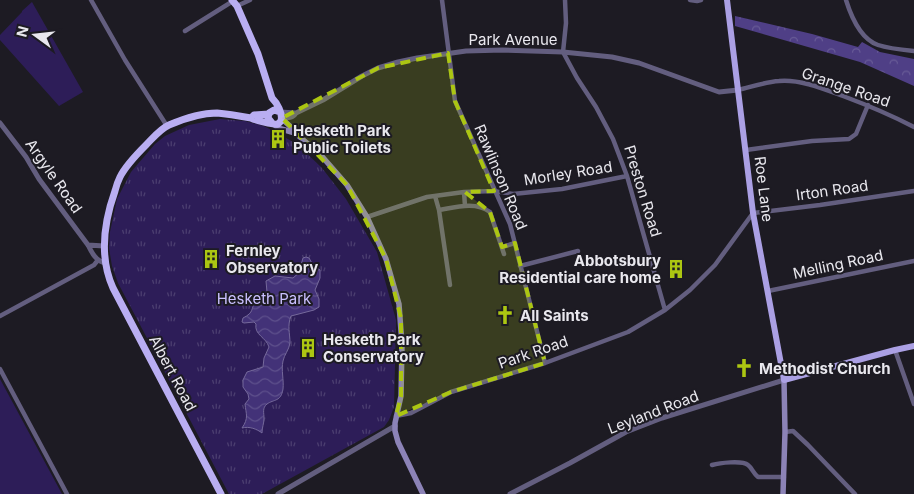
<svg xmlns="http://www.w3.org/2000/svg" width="914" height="494" font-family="Inter,sans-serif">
  <defs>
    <pattern id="forest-crowns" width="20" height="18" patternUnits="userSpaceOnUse" patternTransform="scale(1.25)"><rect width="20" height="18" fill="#4f3f86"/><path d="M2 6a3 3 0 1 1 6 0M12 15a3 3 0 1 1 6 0" fill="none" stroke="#685b97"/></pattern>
    <pattern id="park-tufts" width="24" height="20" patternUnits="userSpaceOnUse" patternTransform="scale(1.25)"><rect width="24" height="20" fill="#2d1d58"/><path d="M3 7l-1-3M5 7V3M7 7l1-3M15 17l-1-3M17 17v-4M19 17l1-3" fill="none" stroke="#4b3e70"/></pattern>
    <pattern id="water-waves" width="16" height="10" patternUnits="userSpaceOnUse" patternTransform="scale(1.25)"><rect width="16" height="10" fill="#433278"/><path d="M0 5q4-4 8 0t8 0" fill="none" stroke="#5e508c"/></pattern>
  </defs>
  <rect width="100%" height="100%" fill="#1d1b23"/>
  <path fill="#2d1d58" d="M32,2L83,92L59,106L0,40V35L22,12V11Z
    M0,379L62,494H0Z"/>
  <path fill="url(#forest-crowns)" d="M735,16L812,34L858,47L862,42L880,52L914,59V86L860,62L735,26Z"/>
  <path fill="url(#park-tufts)" d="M220,119L245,121L264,126L297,144L322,168L346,199L377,252L396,320L394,407L389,420L384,427L262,494H229L118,283L112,266L109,248L110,232L117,199L131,172L155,144L165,136L189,125Z"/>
  <path fill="url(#water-waves)" stroke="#75699b" d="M306,257L309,258L313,265L320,270V278L315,290L319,299V307L314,310L291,316C287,326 290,333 290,343C289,350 284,355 283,361C281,370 284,380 283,389C281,402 274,399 267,404C262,408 264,413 264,418C264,424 262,427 262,433C257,429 249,426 242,428C249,418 246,414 245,404L249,399L248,394L243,387V380L247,372L263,367L264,358L269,347C266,337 254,335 256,324L254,322L244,323L242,322L243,318C255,312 250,309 256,301C258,297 264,294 267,292L266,281L275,276L293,278L301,271V265L303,258Z"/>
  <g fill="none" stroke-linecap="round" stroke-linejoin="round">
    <path stroke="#635e7f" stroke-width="4.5" d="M91,0L125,60L167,126
      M442,0L455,101L510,224L545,363
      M565,0L566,23L563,52L577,78L596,107L613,139L627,176L665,310
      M690,0L697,1L701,0
      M846,0C851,16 861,39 878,45C887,48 904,50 914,51
      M237,6L250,0
      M185,31L233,1
      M738,90C751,87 765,82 779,81C800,79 824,89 843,96C867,105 891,115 914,127
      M746,150L812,141L849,139L856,134L868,105
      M464,192L465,206
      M435,196L439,210
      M367,217L427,197L464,192L494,191L513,194L562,189L627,176
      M502,247L515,243
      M520,266L578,251
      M450,285L439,210C456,207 476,201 490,212L504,254
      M768,291L914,261
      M0,316L94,265L98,260
      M895,350L914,404
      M0,369L67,494
      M396,416L411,413L451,392L545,363L628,332L665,310L690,290L715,265L753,213L820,205L914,191
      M785,432L793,431L808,445L855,494
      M712,465C719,463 742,460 748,465C752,468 753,473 758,477H784"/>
    <path stroke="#635e7f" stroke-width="5" d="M280,112L296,113
      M282,118C288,118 293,118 296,113L323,100L362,76L378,68L398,62L417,58L466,51L503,50L563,52L612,57L639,63L719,92L738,90
      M0,123L26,157L39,179L88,245C92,253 96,261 105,263
      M88,245L104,246
      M278,494L395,426
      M510,494L570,463L626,432L662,418L784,380"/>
    <path stroke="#8c83b7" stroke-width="5.5" d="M282,119L291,127L295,133L319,153L347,185L367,217L386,259L399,304L402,345L401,396L395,423V431L398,442L423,494
      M274,124L278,128L295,133
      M783,494L785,432L784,380"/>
    <path stroke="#aba0e4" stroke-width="6" d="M727,0L753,213L784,380L895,350L914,346"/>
    <path stroke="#b9aef2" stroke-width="7" d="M251,118L254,115L269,114
      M272,123L268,118L269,113L274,110L280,112
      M221,494L113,288C99,257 104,222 115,191C116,187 118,181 120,177C126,165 137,154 146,145C153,138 160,129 169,125C183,119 202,113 217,113C229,114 240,116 251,118C255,120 273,125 278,124C279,123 280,122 281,121C283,113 277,103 272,98L258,54L237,6L232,0"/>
  </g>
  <path fill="#acc612" fill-opacity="0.2" stroke="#acc612" stroke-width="4" stroke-dasharray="10 6" stroke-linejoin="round" d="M448,53L455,101L494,191L465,192L490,212L502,247L515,243L545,363L451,392L396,416L401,396V318L386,259L347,185L282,118L378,68Z"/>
  <defs>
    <g id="building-bare" transform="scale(1.5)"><path d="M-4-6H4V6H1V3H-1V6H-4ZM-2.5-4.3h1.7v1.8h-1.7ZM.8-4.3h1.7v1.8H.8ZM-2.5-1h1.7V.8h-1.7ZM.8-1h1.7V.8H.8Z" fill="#acc612" stroke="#1d1b23" stroke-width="2.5" paint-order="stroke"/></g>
    <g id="church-bare" transform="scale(1.5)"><path d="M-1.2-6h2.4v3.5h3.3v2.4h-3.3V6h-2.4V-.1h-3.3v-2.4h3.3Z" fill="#acc612" stroke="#1d1b23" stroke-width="2.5" paint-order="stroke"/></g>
  </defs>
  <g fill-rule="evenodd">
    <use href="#building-bare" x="278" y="139"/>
    <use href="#building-bare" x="211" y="259"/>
    <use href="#building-bare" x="676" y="269"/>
    <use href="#church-bare" x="505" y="315"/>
    <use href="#building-bare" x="308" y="348"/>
    <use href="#church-bare" x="744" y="368"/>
  </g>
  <g text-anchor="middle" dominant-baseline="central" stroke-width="4" stroke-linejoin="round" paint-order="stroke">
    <g font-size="15" fill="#e9e8ee" stroke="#1d1b23">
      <text x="513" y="39">Park Avenue</text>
      <text transform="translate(846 87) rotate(19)">Grange Road</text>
      <text transform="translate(568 173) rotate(-9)">Morley Road</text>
      <text transform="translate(54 176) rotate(55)">Argyle Road</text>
      <text transform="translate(501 177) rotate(67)">Rawlinson Road</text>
      <text transform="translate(764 189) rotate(83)">Roe Lane</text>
      <text transform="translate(832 190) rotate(-8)">Irton Road</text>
      <text transform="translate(643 191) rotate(73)">Preston Road</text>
      <text transform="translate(838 264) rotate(-12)">Melling Road</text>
      <text transform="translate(533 352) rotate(-19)">Park Road</text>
      <text transform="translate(173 373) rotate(62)">Albert Road</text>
      <text transform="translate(653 412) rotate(-21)">Leyland Road</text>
    </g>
    <g font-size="15" font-weight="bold" fill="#e9e8ee" stroke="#1d1b23" text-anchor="start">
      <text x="293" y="130">Hesketh Park<tspan x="293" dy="17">Public Toilets</tspan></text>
      <text x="226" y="250">Fernley<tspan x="226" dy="17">Observatory</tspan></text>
      <text x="661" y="260" text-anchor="end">Abbotsbury<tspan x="661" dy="17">Residential care home</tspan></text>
      <text x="520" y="315">All Saints</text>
      <text x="323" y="339">Hesketh Park<tspan x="323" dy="17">Conservatory</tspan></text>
      <text x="759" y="368">Methodist Church</text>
    </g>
    <g font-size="15" fill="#cac0ff" stroke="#1d1b23">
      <text x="264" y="298">Hesketh Park</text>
    </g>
  </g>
  <g transform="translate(35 35) rotate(285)" stroke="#1d1b23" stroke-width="4" paint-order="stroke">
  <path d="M0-4L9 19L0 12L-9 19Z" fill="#e9e8ee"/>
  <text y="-8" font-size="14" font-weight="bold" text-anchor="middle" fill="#e9e8ee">N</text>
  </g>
</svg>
